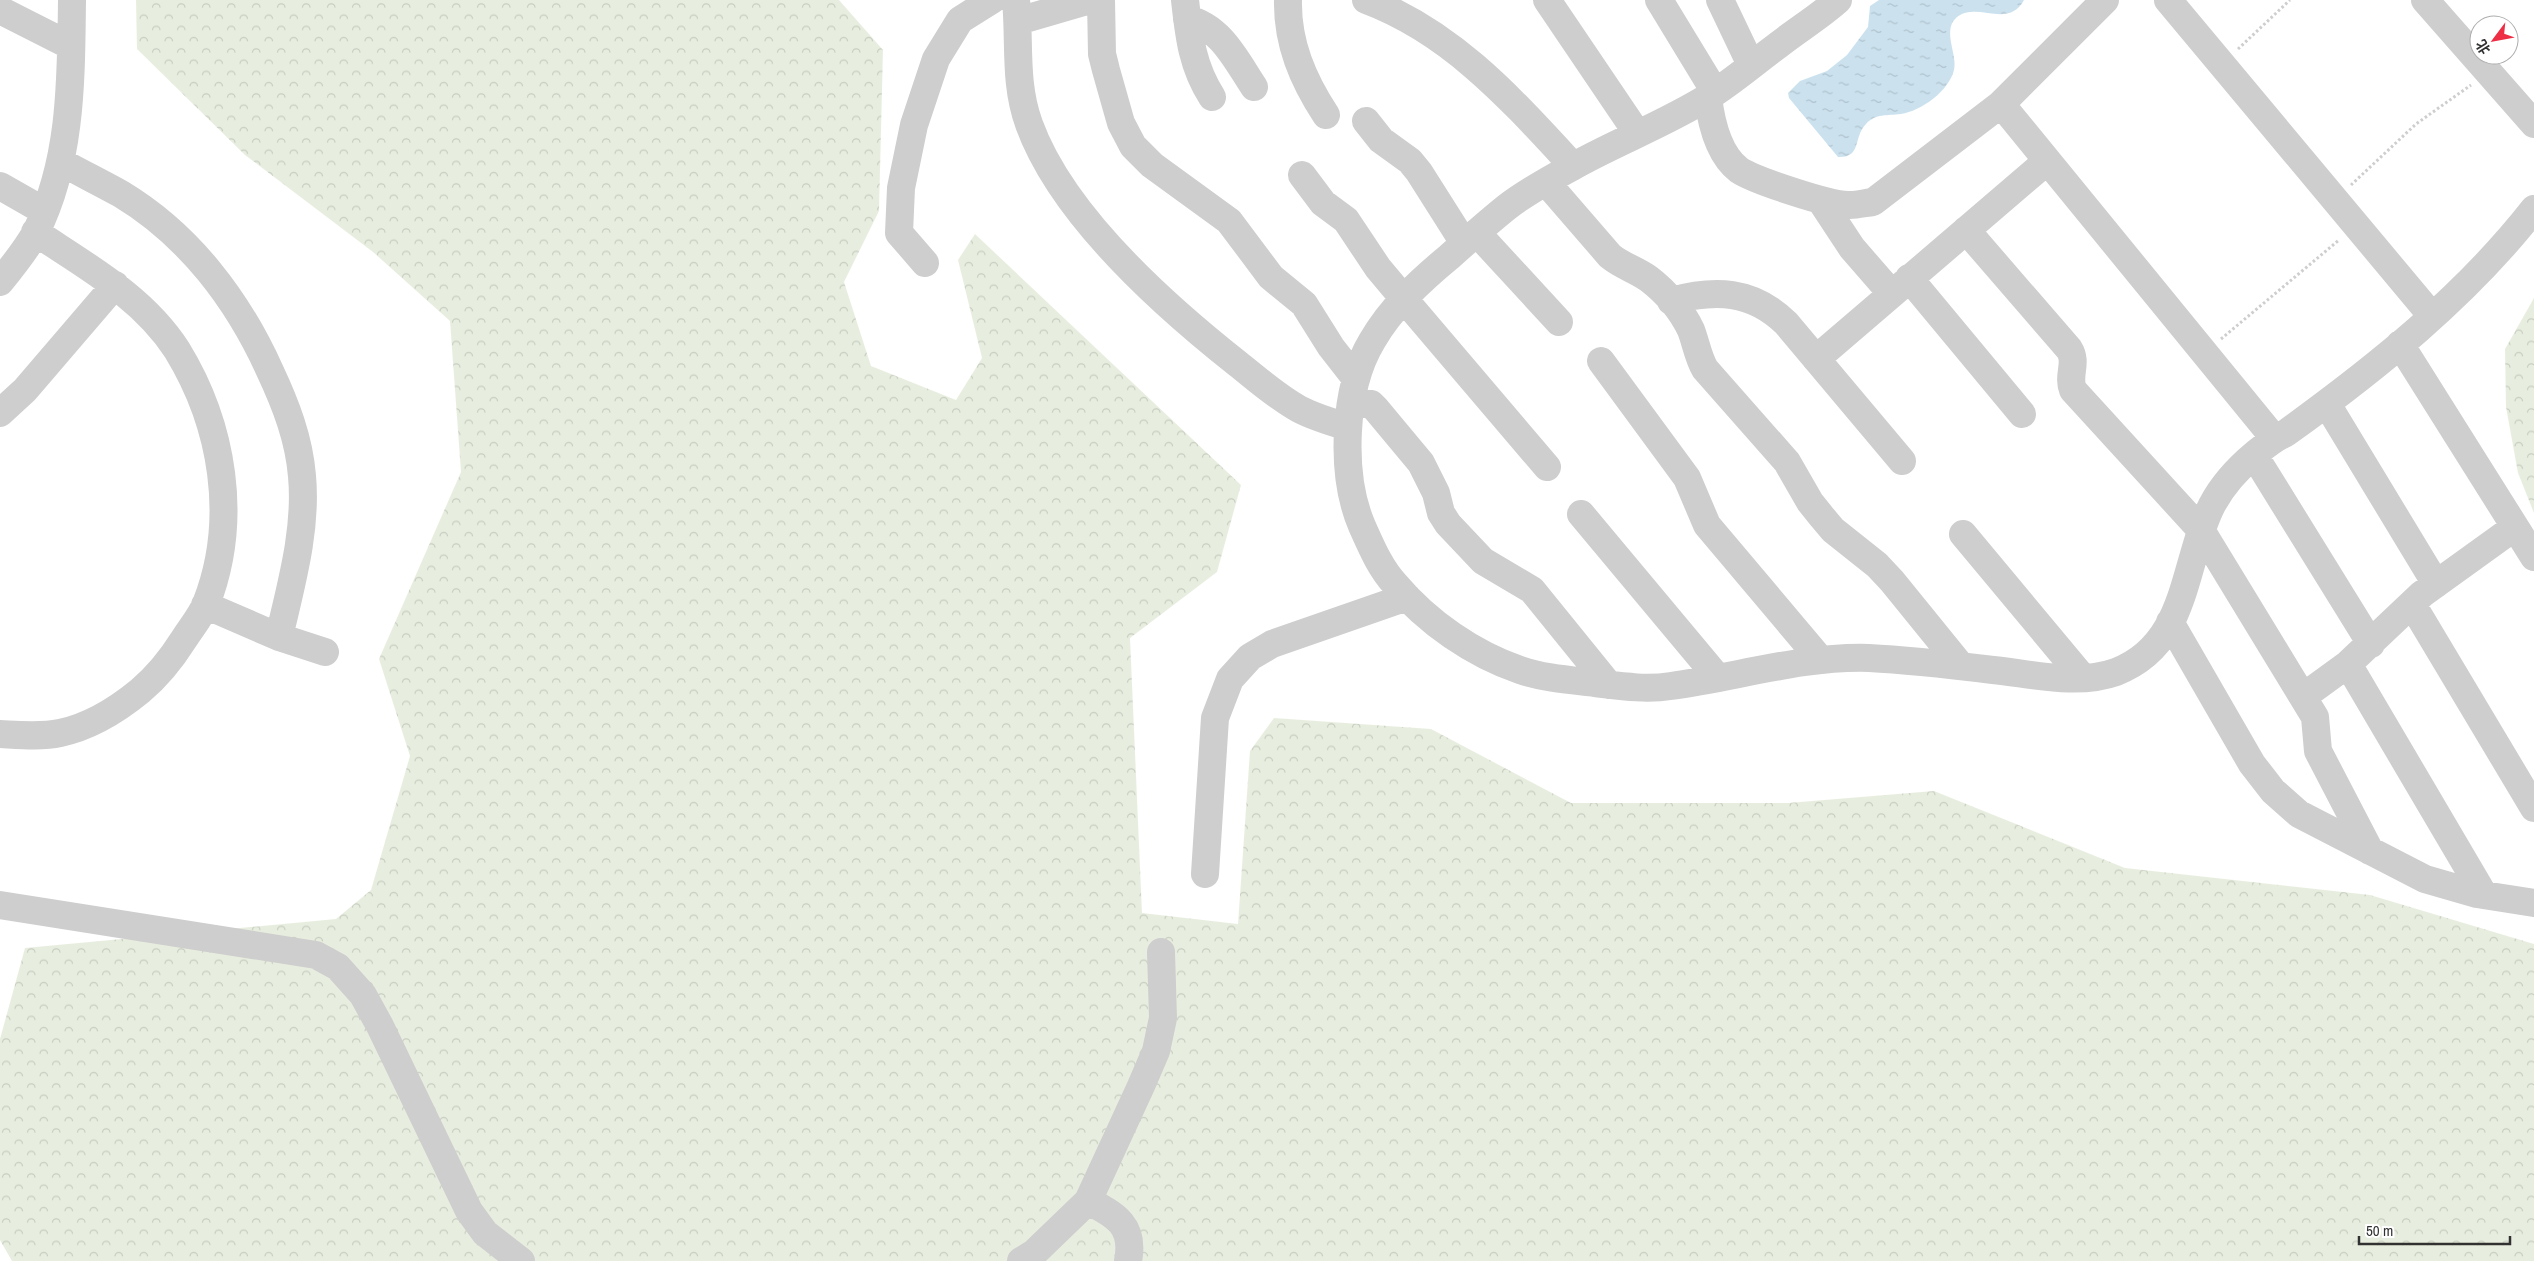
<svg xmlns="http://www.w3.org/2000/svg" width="2534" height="1261" font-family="'Archivo Narrow','Noto Sans SC',sans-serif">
  <defs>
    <pattern id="forest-crowns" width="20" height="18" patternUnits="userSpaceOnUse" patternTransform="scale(1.25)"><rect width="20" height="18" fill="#e8eedf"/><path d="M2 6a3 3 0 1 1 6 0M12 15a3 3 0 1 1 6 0" fill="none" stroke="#c7cdc0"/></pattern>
    <pattern id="water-ripples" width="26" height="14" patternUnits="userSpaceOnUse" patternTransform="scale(1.25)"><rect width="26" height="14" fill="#cbe2ee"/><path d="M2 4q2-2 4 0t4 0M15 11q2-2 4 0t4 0" fill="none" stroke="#afc2cd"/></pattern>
  </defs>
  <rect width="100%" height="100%" fill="#fff"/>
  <path fill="url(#forest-crowns)" d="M136,0H839L883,50L879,211L844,282L871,366L956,400L982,358L958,260L975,234L1241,485L1217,572L1130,638L1142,913L1238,924L1250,751L1274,718L1431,729L1571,803H1788L1934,791L2125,868L2370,895L2534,944V1261H12L0,1240V1039L25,948L336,919L371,890L410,756L379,659L461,472L450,321L373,252L245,155L137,49Z
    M2534,298V513L2518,473L2506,407L2505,349Z"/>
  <path fill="url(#water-ripples)" d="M1879,0H2024C2008,30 1976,0 1956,18C1942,31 1958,55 1954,70C1949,91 1921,111 1901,114C1887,116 1876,113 1866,124C1853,137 1862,158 1838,157L1789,98L1788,93L1800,81L1827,71L1847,55L1868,27L1870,6Z"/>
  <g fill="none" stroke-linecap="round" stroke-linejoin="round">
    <path stroke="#cecece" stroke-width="3" stroke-dasharray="2.5 2.5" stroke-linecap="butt" d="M2238,49L2290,0
      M2351,185L2416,124L2471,85
      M2221,339L2339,240"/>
    <path stroke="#cecece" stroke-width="28" d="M1016,0C1020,42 1014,83 1029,124C1062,215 1162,304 1238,364C1257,379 1277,397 1299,409C1314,417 1331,422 1348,427
      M1101,0L1102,54L1106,70L1121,123L1133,146L1152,165L1229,221L1271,277L1304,304L1331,347L1356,379
      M1185,0C1189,36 1192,66 1212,97
      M1288,0C1287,43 1303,80 1326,115
      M1366,0C1452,32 1512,100 1573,166
      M1547,0L1637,133
      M1659,0L1715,92
      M1720,0L1751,65
      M1838,0C1819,17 1797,30 1777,46C1754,63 1732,82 1708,97C1665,124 1616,142 1572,167C1550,179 1526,192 1507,207C1487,223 1468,240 1449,257C1420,281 1391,308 1372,341C1343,389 1340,475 1362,526C1371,546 1380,568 1395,584C1427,622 1473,654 1520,670C1543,678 1570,680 1595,683C1620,686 1645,690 1671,686C1737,677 1802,656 1869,658C1910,660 1952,665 1993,670C2032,674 2077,686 2116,672C2189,644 2182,564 2212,505C2223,484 2237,469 2255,454C2265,446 2274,438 2286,433C2376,368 2465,297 2534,209
      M2105,0L2001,104L2274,438
      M2168,0L2432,316
      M2425,0L2534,124
      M0,10L71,46
      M1187,19C1221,27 1236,60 1254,87
      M1018,21L1090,0
      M1708,97C1711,122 1718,154 1739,170C1754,180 1831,206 1850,205C1857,205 1865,203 1873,202L2001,104
      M1366,121L1381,140L1410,161L1419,172L1464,243
      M61,162C81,173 101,183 121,194C189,235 238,300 270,371C286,405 299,439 302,476C307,530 291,585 279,637
      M1302,175L1323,203L1346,220L1378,268L1404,299L1547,467
      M1546,182L1610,256C1622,266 1637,270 1649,279C1666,292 1682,311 1691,330C1696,343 1698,357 1705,369L1787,462L1810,502L1822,517L1833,530L1877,565L1892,581L1961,666
      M0,186L44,211
      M1821,201L1852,248L1892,294
      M1966,230L2069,349C2078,363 2067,375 2073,390L2201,530L2315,717L2318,751L2370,851
      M1477,233L1559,322
      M925,263L899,233L901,188L914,125L936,59L960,20L992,0
      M1909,278L2022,414
      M0,282C13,266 26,250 36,232C72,160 71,78 72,0
      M1671,301C1715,289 1752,290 1786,323L1902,461
      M2400,344L2534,557
      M1816,359L2047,161
      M1601,361L1687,478L1707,525L1820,659
      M1351,402L1371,404L1376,409L1421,463L1436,493L1441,513L1448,524L1483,561L1532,590L1609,685
      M2327,404L2436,584
      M0,413L25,390L115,285
      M2254,455L2371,644
      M1581,514L1718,678
      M1963,534L2083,678
      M2412,604L2534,808
      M205,605L279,637L325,652
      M2170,622L2252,764L2273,791L2299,814L2425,879L2477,894L2534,903
      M2348,664L2484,895
      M2304,696L2348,664L2422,594L2515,527
      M0,734C20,735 41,737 60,733C89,727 118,709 140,691C158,676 172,658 184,639C191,628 201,616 206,604C239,520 223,425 177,350C143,297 86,266 35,232
      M1205,874L1215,718L1230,679L1250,657L1272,644L1407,597
      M0,905L316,955L338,967L363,995L380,1026L469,1211L485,1233L521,1261
      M1088,1201C1116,1215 1135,1226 1128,1261
      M1021,1261L1034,1253L1088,1201L1141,1086L1156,1051L1163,1018L1161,952"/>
  </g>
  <g transform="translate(2494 40) rotate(238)"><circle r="24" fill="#ffffff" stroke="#adadad"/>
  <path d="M0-4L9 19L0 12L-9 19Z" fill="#ed2e44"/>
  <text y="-8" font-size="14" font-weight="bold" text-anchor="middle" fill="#313131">北</text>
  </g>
  <path d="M2359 1236v8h151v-8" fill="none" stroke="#313131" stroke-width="2.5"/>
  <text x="2366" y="1236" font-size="15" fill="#313131" stroke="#ffffff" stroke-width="4" paint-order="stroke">50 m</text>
</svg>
